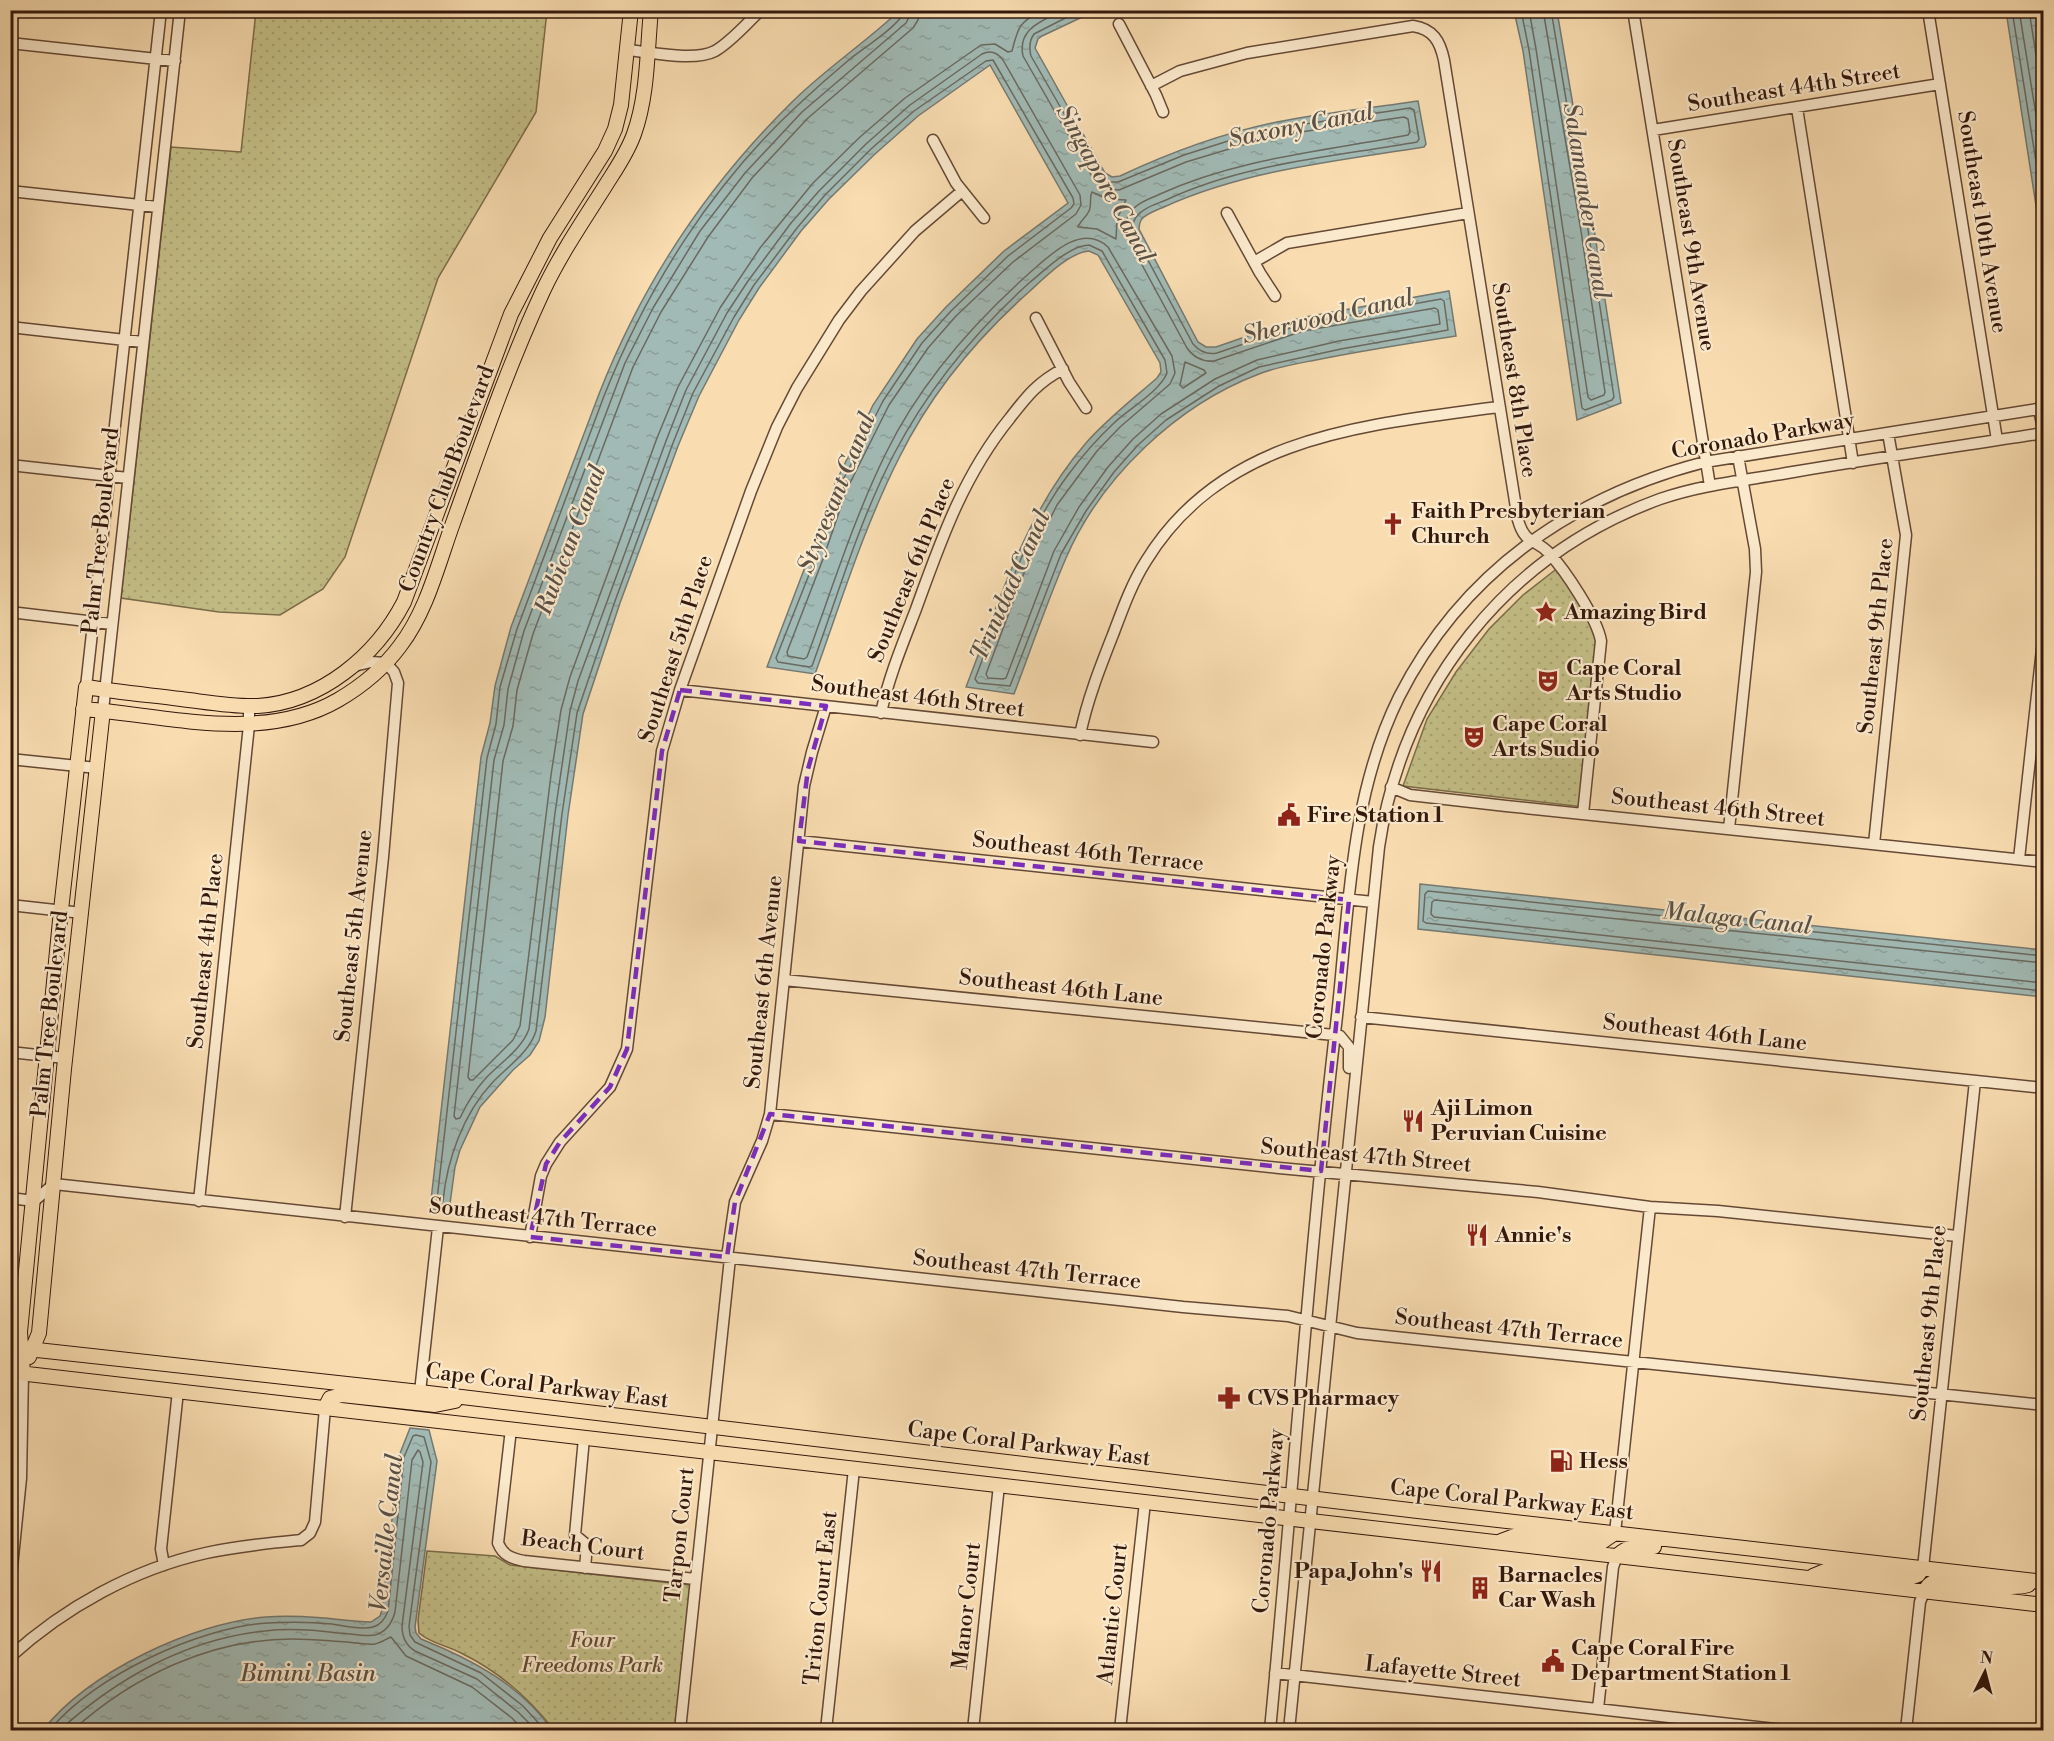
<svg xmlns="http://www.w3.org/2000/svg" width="2054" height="1741" font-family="'Libre Bodoni',serif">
  <defs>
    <pattern id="grass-dots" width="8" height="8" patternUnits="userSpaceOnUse" patternTransform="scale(1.5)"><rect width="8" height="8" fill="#c4bf87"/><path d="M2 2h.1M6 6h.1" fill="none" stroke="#a9a373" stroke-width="1.8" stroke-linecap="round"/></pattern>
    <pattern id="water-ripples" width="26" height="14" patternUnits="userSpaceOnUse" patternTransform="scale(1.5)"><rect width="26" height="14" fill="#a1bab5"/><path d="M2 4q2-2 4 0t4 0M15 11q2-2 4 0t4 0" fill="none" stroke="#8b9f9a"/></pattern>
  </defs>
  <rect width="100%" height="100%" fill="#f9ddb1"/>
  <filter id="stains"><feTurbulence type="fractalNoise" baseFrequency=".00333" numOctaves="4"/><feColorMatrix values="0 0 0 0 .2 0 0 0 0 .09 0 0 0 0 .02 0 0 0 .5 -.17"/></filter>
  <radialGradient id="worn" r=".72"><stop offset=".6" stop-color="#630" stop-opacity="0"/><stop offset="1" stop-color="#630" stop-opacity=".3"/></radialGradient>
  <path fill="url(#grass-dots)" stroke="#7c6c4a" stroke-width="1.5" d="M256,11H547L536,112L438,278L345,557L323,589L280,615L219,612L121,598L171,147L241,152Z
    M1559,567L1599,629L1584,807L1403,786L1427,719L1456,672L1489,629L1523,595Z
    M427,1551L495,1556L510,1565L690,1585L676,1725L666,1730H554C529,1698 498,1671 461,1653C448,1646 430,1643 419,1633L418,1620Z"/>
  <path fill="url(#water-ripples)" stroke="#757971" stroke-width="1.5" d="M899,11H1095L1042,36L1038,39L1035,48L1105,173L1112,177L1120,176C1171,152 1223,133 1277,122C1324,113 1371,108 1418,101L1426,144L1424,147C1336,161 1246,170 1164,207C1157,210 1145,214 1141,220C1139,224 1139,226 1139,229L1198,342L1206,347H1216L1300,318L1449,291L1456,336C1411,343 1366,350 1321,359C1301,363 1279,366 1259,374C1177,405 1101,477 1066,558C1047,602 1031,649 1014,694L966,687C999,602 1025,513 1086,443C1107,419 1133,399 1157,378L1161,372L1160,363L1098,255L1089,251C1070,252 1044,278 1030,291C977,338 930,395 899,458C864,527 841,602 815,674L767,667L810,554L835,484L873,405L917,339L946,307L1004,251L1068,203L990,65L918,116L875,154L829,199L801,231L759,288L739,320L699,396L678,446L620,603L583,714L568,815L545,1017L539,1041L530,1055L513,1070L480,1107L460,1150L455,1167L449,1211L430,1209L481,757L490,723L495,686L511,627L599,394C642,284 708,185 791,103C825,69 865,43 899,11Z
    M1514,11H1557L1594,229L1621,403L1577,420L1523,51Z
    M2006,11H2043V250L2039,225Z
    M1420,884L2043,950V997L1418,929Z
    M410,1428L429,1430L437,1461L415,1627L416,1633L421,1639C471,1659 521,1685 552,1730H43C89,1672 192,1623 266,1617C301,1614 336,1620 371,1622L380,1616L382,1610L399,1456Z"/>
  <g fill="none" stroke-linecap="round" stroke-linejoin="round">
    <path stroke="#6a6960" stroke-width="1.5" d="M903,10C902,12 903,14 902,15C897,27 861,50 850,59C832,74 815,89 798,105C712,184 647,288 604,396L517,629L500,687L496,724L487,758L437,1200L439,1203L443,1201C447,1160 463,1114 492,1083C508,1066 529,1053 536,1031L562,814L577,713L615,601L673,443L693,393L734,317L754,285L797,228L825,195L871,149L914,111L986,61L993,60L1073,198L1074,204L1071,208L1008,256L951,311L922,343L883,401L840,486L816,557L776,658L778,662L809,667L812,666C838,595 859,521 894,454C928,389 975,332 1029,283C1044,271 1070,245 1089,245L1102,251L1165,360L1167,373C1160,391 1129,409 1114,423C1097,439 1082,456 1068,475C1023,535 1002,610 975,679L978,683L1010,686L1061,554L1086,511L1114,472L1138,445L1166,420L1219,386L1259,367L1341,349L1448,330L1444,301L1441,299L1302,324L1217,353C1207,355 1200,352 1193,344L1135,236C1132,229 1132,221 1138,215C1144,207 1157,204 1166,200C1245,163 1333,157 1417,142L1419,139L1414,110L1410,108L1279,128L1247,135L1184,155L1118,182H1110L1100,176L1031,56C1029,48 1029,41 1034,34L1081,10
      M910,10L909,17L906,23L802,112L745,173L700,231L653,308L625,363L524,631L508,689L504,725L494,760L454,1116L456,1119L460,1118C467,1103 474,1091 486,1078C500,1063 522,1049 529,1029L555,813L570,711L578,681L608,599L666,441L686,390L727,313L748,281L791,223L819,191L866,144L910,105L982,54C990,50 997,52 1003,60L1080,195L1081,205L1076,214L1013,262L956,316L928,348L889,405L847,489L823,559L787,652L788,656L804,659L807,657C832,589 854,518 886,453C921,381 975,321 1034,269C1054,251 1084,224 1108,247L1172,356L1175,373L1170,384L1120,427L1097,451L1057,505L1027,565L986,674L988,678L1003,679L1006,678L1054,551L1079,507L1108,467L1133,439L1161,414L1215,379L1257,360L1339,341L1440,324L1438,310L1435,308L1303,331L1214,361C1202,362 1194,358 1187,348L1128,239C1125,230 1124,221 1130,213C1136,203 1150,199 1160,194C1239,158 1325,151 1408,135L1410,132L1408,119L1404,117L1280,135L1249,143L1186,162L1119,190L1103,188L1094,180L1023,56C1017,28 1043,21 1063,10
      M919,10L918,20L913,28L808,118L752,178L708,237L661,312L633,367L533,634L517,690L513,726L503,761L468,1077L470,1080H473L513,1040L520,1026L551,775L561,710L570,677L657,438L678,387L720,308L760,248L813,183L860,137L905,98L981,45L995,44L1008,52L1012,51C1018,27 1019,22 1043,10
      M1521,10L1529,50L1582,408L1585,410L1612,400L1614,397L1588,230L1551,10
      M1529,10L1536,49L1588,397L1591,400L1604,395L1605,392L1581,231L1543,10
      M2012,10L2044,212
      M2019,10L2044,164
      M2029,10L2044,106
      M1092,192L1107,199L1126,200L1117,219L1116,239L1097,229L1078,227C1080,221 1086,218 1089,211C1092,205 1089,198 1092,192Z
      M1185,362L1204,370L1206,373L1183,388L1180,385Z
      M2044,956L1428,891L1425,894L1423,921L1426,923L2044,991
      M2044,963L1435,900L1432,902L1431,914L1434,917L2044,983
      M50,1730C93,1676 200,1627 268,1623C289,1622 311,1622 332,1624C344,1626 361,1630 373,1627C381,1625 385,1619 388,1611L404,1457L413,1436L416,1435L424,1437L431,1462L409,1626L410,1635L415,1642L481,1673L523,1706L545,1730
      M60,1730C117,1678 187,1639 265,1631C289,1628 314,1630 338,1633C349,1633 364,1637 375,1635C386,1632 392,1623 395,1612L412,1460L418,1450L420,1452L423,1462L402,1626C402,1636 405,1645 415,1651L477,1679L518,1712L536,1730
      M73,1730C133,1676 211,1639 292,1639C311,1639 329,1641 347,1642C356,1643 366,1645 375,1644C381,1643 386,1639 391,1637L406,1656L472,1687L512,1718L523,1730"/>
    <g stroke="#654935" stroke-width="13">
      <path id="minor" d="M1633,10L1710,486
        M1928,10L1997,440
        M1119,24L1156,95L1163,112
        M10,43L175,61
        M627,50C651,52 694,62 715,51C731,42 748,22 761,10
        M1151,86L1180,71L1247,53L1413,26C1433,29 1440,41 1444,60L1518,520C1525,545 1535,538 1549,553C1565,570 1597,618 1601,641L1583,814
        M1797,108L1853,463
        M1653,130L1940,84
        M933,140L956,183L984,218
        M10,191L158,207
        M1227,213L1260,273L1275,296
        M1254,262L1287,243L1468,213
        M1036,318L1069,382L1086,408
        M10,327L143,342
        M2039,409L2044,434
        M10,465L128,478
        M10,612L112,624
        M86,687L161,10
        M680,690L1153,742
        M103,710L180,10
        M881,713C889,676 903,643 916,609C941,540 963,476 1010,418C1027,396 1038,382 1063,369
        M1080,735C1087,700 1101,665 1114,632C1123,608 1132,583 1146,561C1223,435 1366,425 1498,407
        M10,759L97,768
        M1391,787L1410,795L1506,806L2044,862
        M1729,829L1756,572L1755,549L1738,456
        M799,841L1373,902
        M1874,844L1906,535L1888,433
        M2019,859L2044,631
        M10,905L82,913
        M784,980L1334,1035L1340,1036L1349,1047V1068
        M1361,1017L2044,1088
        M10,1052L65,1058
        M770,1114L1279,1168L1538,1192L1650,1207L1718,1211L1957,1236
        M10,1198L34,1201L54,1184L1183,1307L1288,1316L1357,1333L2044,1405
        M199,1201L249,725V706
        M345,1217L383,857L398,683L394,672L386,663L371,662L354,666
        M530,1237L541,1176L546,1164L560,1142L610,1087L627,1049L662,751L680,690L751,491L777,427L797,388L839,320L861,291L915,231L962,191
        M727,1257L735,1202L762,1141L770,1114L804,786L812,752L826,706
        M420,1392L438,1227
        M511,1429L498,1543C503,1555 510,1558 524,1561L695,1579
        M584,1438L575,1535L587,1545L585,1568
        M1615,1533L1650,1207
        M164,1565L161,1549L178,1391
        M1923,1568L1975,1081
        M10,1587L21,1478L23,1373
        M10,1657C65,1607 134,1569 206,1553C237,1546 270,1543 301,1540L310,1533L315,1522L325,1408
        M1275,1673L1785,1730
        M1598,1709L1613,1567L1617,1556
        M680,1730L730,1258
        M826,1730L854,1469
        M973,1730L999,1485
        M1120,1730L1145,1502
        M1270,1730C1293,1492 1309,1253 1337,1016C1349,908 1350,796 1399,697C1462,573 1572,496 1705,462L2044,408
        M1289,1730L1379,847C1403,686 1506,555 1660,499C1703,484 1749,480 1793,472C1876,458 1960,446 2044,433
        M1906,1730L1920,1602L1924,1592"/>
    </g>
    <g stroke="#34180c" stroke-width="16">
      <path id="major" d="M83,709C165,715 262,744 338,700C362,686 383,669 400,646C427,611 438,564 453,523C481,445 508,366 543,291C560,255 583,221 604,188C615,170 627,154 634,134C648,95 647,51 651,10
        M10,1347L420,1392L1418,1511L2044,1582
        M29,1357L39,1333L64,1069L103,710
        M10,1372L2044,1605
        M23,1373L20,1332L61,910L86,687C117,692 149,695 181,699C206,702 232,707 258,706C321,702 376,656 404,602L511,314L550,238L605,151L615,129L621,105L631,10
        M325,1408L330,1398L342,1395L435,1405L455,1401
        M1501,1541L1517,1535L1602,1542L1615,1533
        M1617,1556C1629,1545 1638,1545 1654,1547
        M1813,1576L1825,1571L1910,1578L1918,1575L1923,1568
        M1924,1592C1926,1589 1927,1586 1930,1584C1946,1573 2003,1593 2028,1585"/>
    </g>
    <use href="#minor" stroke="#fbe9cc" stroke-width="10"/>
    <use href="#major" stroke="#f9ddb1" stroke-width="14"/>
  </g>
  <path fill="none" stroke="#7b2cbf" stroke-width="4.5" stroke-dasharray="12 8" stroke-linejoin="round" d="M680,690L826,706L808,769L799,841L1349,900L1321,1171L770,1114L735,1202L727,1257L530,1237L546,1164L560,1142L610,1087L627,1049L662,751Z"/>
  <defs>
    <g id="church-bare" transform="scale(1.8)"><path d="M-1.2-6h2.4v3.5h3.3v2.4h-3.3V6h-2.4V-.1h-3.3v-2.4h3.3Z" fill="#8f2418" stroke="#fbe9cc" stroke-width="2.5" paint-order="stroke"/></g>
    <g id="sight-bare" transform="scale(1.8)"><path d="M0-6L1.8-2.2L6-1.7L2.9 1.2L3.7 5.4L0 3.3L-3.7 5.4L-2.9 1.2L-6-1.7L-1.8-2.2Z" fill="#8f2418" stroke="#fbe9cc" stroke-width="2.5" paint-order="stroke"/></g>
    <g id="theatre-bare" transform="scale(1.8)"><path d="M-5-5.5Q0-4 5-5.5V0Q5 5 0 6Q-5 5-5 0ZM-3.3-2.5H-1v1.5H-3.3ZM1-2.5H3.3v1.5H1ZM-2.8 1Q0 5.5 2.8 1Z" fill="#8f2418" stroke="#fbe9cc" stroke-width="2.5" paint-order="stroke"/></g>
    <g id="civic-bare" transform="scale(1.8)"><path d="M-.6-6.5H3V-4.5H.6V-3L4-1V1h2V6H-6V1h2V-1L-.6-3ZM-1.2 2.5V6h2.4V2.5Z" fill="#8f2418" stroke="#fbe9cc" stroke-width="2.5" paint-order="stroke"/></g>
    <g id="restaurant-bare" transform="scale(1.8)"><path d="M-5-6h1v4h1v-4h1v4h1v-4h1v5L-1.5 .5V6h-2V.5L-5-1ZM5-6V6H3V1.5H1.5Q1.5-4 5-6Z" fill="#8f2418" stroke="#fbe9cc" stroke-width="2.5" paint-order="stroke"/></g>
    <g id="pharmacy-bare" transform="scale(1.8)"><path d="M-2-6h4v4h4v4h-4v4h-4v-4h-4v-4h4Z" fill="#8f2418" stroke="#fbe9cc" stroke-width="2.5" paint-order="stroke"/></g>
    <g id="fuel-bare" transform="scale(1.8)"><path d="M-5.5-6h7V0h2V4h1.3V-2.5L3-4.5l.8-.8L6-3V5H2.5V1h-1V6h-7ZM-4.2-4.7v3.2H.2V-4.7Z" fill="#8f2418" stroke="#fbe9cc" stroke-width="2.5" paint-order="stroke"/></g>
    <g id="building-bare" transform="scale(1.8)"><path d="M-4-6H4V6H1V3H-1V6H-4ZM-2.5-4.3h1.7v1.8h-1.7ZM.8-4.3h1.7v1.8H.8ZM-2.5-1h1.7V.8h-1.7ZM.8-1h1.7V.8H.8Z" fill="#8f2418" stroke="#fbe9cc" stroke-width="2.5" paint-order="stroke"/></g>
  </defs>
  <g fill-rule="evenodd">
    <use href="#church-bare" x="1393" y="524"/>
    <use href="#sight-bare" x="1546" y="612"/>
    <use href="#theatre-bare" x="1548" y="681"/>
    <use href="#theatre-bare" x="1474" y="737"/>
    <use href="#civic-bare" x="1289" y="815"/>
    <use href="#restaurant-bare" x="1413" y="1121"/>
    <use href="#restaurant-bare" x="1477" y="1235"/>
    <use href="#pharmacy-bare" x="1229" y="1398"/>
    <use href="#fuel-bare" x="1561" y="1461"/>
    <use href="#restaurant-bare" x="1431" y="1571"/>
    <use href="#building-bare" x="1480" y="1588"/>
    <use href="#civic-bare" x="1553" y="1661"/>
  </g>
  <g text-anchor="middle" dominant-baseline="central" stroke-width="4.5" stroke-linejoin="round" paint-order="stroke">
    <g font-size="22" fill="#34180c" stroke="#fbe9cc">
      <text transform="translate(1794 88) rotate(-9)">Southeast 44th Street</text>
      <text transform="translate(1982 222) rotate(81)">Southeast 10th Avenue</text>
      <text transform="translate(1691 245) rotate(81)">Southeast 9th Avenue</text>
      <text transform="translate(1514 380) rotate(81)">Southeast 8th Place</text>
      <text transform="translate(1763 436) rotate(-10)">Coronado Parkway</text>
      <text transform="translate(447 479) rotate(-70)">Country Club Boulevard</text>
      <text transform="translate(101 531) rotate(-84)">Palm Tree Boulevard</text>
      <text transform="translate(912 570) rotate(-68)">Southeast 6th Place</text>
      <text transform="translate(1876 636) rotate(-84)">Southeast 9th Place</text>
      <text transform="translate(676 649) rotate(-72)">Southeast 5th Place</text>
      <text transform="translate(918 697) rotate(7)">Southeast 46th Street</text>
      <text transform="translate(1718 808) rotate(6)">Southeast 46th Street</text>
      <text transform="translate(1088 852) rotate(6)">Southeast 46th Terrace</text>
      <text transform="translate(354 936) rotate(-84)">Southeast 5th Avenue</text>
      <text transform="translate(1324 947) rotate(-84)">Coronado Parkway</text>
      <text transform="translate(206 951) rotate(-84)">Southeast 4th Place</text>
      <text transform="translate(764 982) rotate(-84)">Southeast 6th Avenue</text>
      <text transform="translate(1061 988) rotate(6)">Southeast 46th Lane</text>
      <text transform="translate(50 1014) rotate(-84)">Palm Tree Boulevard</text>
      <text transform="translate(1705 1033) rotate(6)">Southeast 46th Lane</text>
      <text transform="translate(1366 1156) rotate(5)">Southeast 47th Street</text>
      <text transform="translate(543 1218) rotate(6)">Southeast 47th Terrace</text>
      <text transform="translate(1027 1270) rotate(6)">Southeast 47th Terrace</text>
      <text transform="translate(1929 1323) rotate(-84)">Southeast 9th Place</text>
      <text transform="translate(1509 1329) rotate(6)">Southeast 47th Terrace</text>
      <text transform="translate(547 1386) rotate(7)">Cape Coral Parkway East</text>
      <text transform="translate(1029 1444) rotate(7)">Cape Coral Parkway East</text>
      <text transform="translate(1512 1500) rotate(6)">Cape Coral Parkway East</text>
      <text transform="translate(1269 1521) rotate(-85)">Coronado Parkway</text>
      <text transform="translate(680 1535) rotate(-84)">Tarpon Court</text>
      <text transform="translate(583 1546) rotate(7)">Beach Court</text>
      <text transform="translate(821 1598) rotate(-84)">Triton Court East</text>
      <text transform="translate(967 1606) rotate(-84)">Manor Court</text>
      <text transform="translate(1113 1614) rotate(-84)">Atlantic Court</text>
      <text transform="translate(1443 1672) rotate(6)">Lafayette Street</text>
    </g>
    <g font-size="22" font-weight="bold" fill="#34180c" stroke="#fbe9cc" text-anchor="start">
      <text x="1411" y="511">Faith Presbyterian<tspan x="1411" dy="25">Church</tspan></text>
      <text x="1564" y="612">Amazing Bird</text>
      <text x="1566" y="668">Cape Coral<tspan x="1566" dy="25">Arts Studio</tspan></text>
      <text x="1492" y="724">Cape Coral<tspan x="1492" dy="25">Arts Sudio</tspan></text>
      <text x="1307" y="815">Fire Station 1</text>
      <text x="1431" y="1108">Aji Limon<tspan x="1431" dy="25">Peruvian Cuisine</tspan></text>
      <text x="1495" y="1235">Annie's</text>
      <text x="1247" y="1398">CVS Pharmacy</text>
      <text x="1579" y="1461">Hess</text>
      <text x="1413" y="1571" text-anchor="end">Papa John's</text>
      <text x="1498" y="1575">Barnacles<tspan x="1498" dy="25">Car Wash</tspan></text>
      <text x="1571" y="1648">Cape Coral Fire<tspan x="1571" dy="25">Department Station 1</tspan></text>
    </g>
    <g font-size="22" font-style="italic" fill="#5f4a31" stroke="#fbe9cc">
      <text x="592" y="1640">Four<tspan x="592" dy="25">Freedoms Park</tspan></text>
    </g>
    <g font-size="24" font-style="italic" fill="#5a5147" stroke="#fbe9cc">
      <text transform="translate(1301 126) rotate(-11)">Saxony Canal</text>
      <text transform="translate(1105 184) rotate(61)">Singapore Canal</text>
      <text transform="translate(1586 201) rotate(81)">Salamander Canal</text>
      <text transform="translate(1328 317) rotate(-13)">Sherwood Canal</text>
      <text transform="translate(837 493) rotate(-68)">Styvesant Canal</text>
      <text transform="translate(571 540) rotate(-69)">Rubican Canal</text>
      <text transform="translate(1011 586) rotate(-66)">Trinidad Canal</text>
      <text transform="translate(1737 919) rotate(6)">Malaga Canal</text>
      <text transform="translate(387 1533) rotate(-84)">Versaille Canal</text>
      <text x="308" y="1674">Bimini Basin</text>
    </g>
  </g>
  <rect width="2054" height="1741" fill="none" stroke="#f9ddb1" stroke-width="36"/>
  <rect x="12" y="12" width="2030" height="1717" fill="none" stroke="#34180c" stroke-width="3"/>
  <rect x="18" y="18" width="2018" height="1705" fill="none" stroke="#34180c" stroke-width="1.5"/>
  <g transform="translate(1985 1672) rotate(6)" stroke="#fbe9cc" stroke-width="4.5" paint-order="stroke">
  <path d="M0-4.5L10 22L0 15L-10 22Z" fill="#34180c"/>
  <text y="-9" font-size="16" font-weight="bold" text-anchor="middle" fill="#34180c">N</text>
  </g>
  <rect width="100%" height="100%" filter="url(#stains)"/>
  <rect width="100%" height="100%" fill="url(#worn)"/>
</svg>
